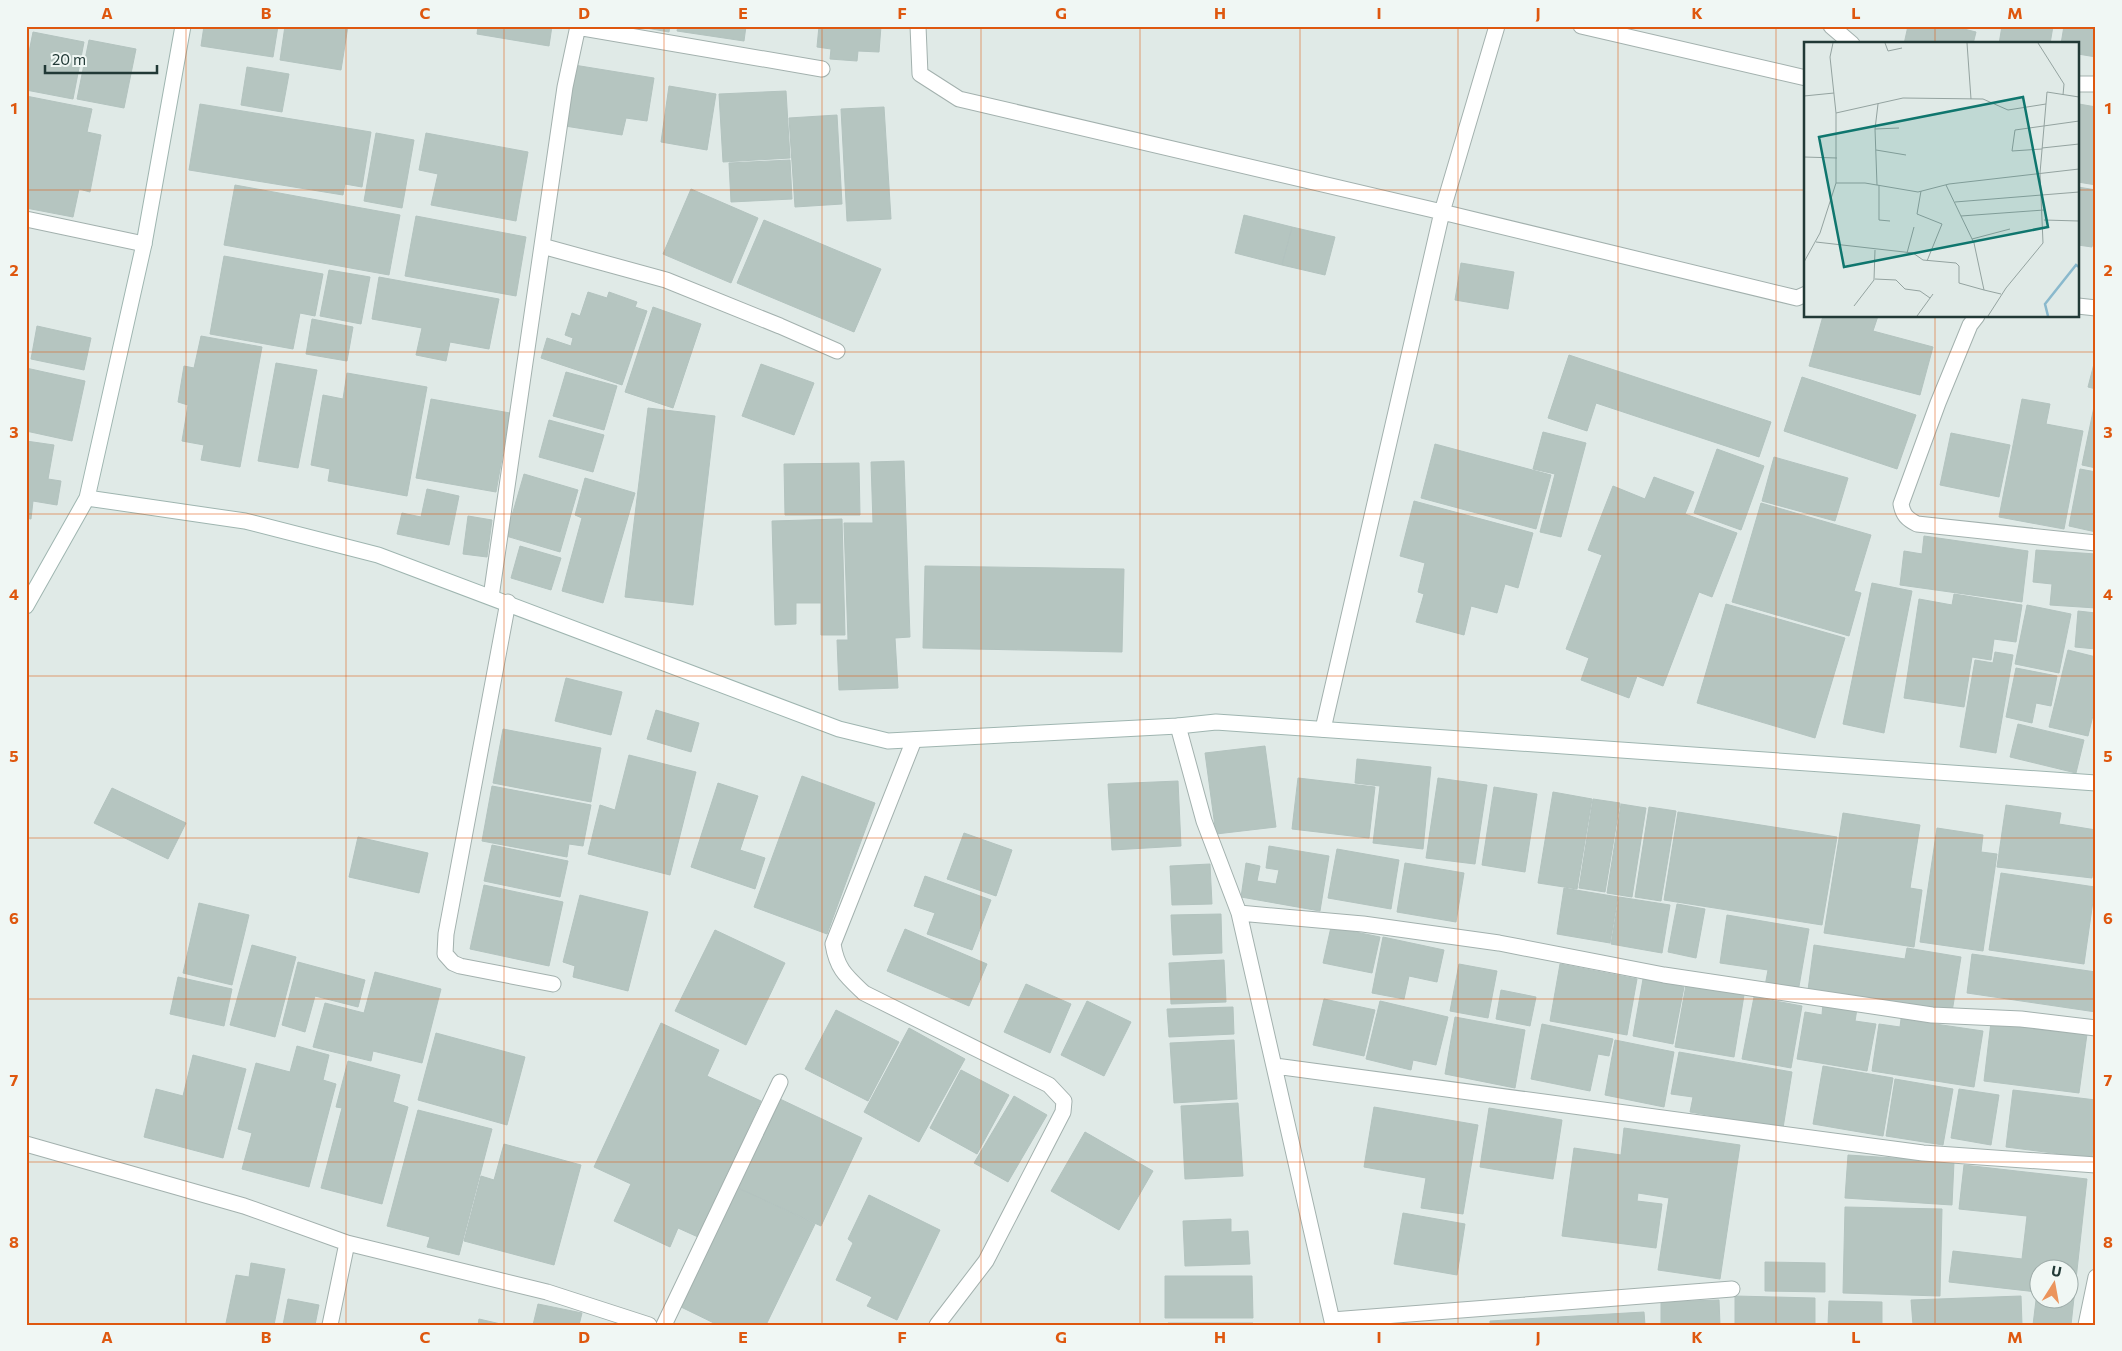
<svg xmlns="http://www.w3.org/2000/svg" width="2122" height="1351" font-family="Commissioner,sans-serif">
  <rect width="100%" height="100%" fill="#e0eae7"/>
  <path fill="#b5c5c0" stroke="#b3c3bf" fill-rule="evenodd" d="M204,26H278L273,57L201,46Z
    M285,26H348L341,70L280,60Z
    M478,26H552L549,46L477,34Z
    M635,26H670L669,32Z
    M678,26H746L744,41L677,31Z
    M819,26H881L879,52L858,51L857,61L830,59L831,49L817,47Z
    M1908,26H1952L1976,32L1973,44H1904Z
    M2002,26H2053L2050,44H1999Z
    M2064,26H2096V57L2078,54V44H2061Z
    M33,32L84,42L73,99L26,90V67Z
    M89,40L136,49L124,108L77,99Z
    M574,65L654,78L647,121L626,118L622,135L565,126Z
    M247,67L289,74L282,112L241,105Z
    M669,86L716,94L707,150L661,142Z
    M786,91L790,158L723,162L719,94Z
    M26,96L92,109L87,132L101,135L90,192L79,189L73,217L26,208Z
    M200,104L371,132L362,187L345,184L343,195L189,170Z
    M2079,104L2096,107V185L2078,182Z
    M884,107L891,219L847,221L841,109Z
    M837,115L842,204L795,207L789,118Z
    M376,133L414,140L402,208L364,201Z
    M426,133L528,152L516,221L431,205L438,174L419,170Z
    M790,160L792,199L731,202L729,163Z
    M235,185L400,215L389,275L224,245Z
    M2078,187L2096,190V228L2092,247L2078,245Z
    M691,189L758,218L731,283L663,254Z
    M1244,215L1292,227L1282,265L1235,253Z
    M416,216L526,237L516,296L405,276Z
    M764,220L881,269L854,332L737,283Z
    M1292,227L1335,237L1325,275L1282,265Z
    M224,256L323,274L315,316L300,313L293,349L210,334Z
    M1461,263L1514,272L1508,309L1455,300Z
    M329,270L370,277L361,324L320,316Z
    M379,277L499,299L489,349L450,342L446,361L416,355L422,328L372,319Z
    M588,292L607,298L609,292L637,302L635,307L647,311L622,385L541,358L547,338L571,346L573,338L565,335L572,313L580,316Z
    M653,307L701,324L673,408L625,392Z
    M1823,316H1878L1873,331L1933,347L1920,395L1809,366Z
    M312,319L353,327L347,361L306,354Z
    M37,326L91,338L84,370L31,359Z
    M201,336L262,347L240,467L201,460L204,445L182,441L188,405L178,402L184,366L194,368Z
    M1569,355L1771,422L1759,457L1596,403L1587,431L1548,418Z
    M2096,356V389L2088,387Z
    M276,363L317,370L298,468L258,461Z
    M761,364L814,383L794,435L742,416Z
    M26,368L85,381L72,441L26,431Z
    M566,372L617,386L604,430L553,416Z
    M347,373L427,387L407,496L328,481L330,469L311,465L323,395L343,399Z
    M1802,377L1916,415L1897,469L1784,431Z
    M2096,397V468L2082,465Z
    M431,399L510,413L496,492L416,478Z
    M2022,399L2050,404L2046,424L2083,431L2064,529L1999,517Z
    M648,408L715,416L693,605L625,597Z
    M549,420L604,435L593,472L539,457Z
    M1543,432L1586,443L1561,537L1540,532L1555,474L1533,469Z
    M1951,433L2010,445L1999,497L1940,485Z
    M26,441L54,445L48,479L61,481L57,505L33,501L31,519L26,518Z
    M1435,444L1551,475L1536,529L1421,498Z
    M1717,449L1764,466L1741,530L1694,513Z
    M1774,457L1848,478L1835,521L1762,501Z
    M904,461L910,637L895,638L898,688L839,690L837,640H848L844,523H873L871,462Z
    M859,463L860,515H785L784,464Z
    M2080,469L2096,472V532L2069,526Z
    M524,474L578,490L560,552L506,536Z
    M1654,477L1694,492L1685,514L1737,533L1712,597L1699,592L1663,686L1637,676L1629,698L1581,680L1589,658L1566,649L1602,555L1588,550L1613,486L1645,499Z
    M585,478L635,493L603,603L562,591L582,518L575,515Z
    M427,489L459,496L449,545L397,534L402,513L421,517Z
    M1414,501L1533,533L1518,588L1505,584L1497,613L1471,606L1464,635L1416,622L1424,594L1418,592L1425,563L1400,556Z
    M1761,503L1871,535L1854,591L1861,593L1849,636L1732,602Z
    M468,516L492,520L487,557L463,554Z
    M842,519L845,635H821V603H796V624L775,625L772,521Z
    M1924,536L2028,551L2022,602L1900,585L1904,551L1922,554Z
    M520,546L561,558L551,590L511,578Z
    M2036,550L2096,554V608L2050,605L2052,584L2033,582Z
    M925,566L1124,569L1122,652L923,648Z
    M1872,583L1912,591L1884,733L1843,724Z
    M1954,594L2022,605L2016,642L1994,639L1991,660L1972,657L1964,707L1904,698L1919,599L1952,605Z
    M1726,604L1845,638L1815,738L1697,703Z
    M2027,605L2071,614L2059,673L2015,664Z
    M2078,611L2096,613V649L2075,647Z
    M2068,650L2096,657V703L2088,736L2049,727Z
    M1995,652L2013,655L1996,753L1960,747L1975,660L1993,663Z
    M2016,668L2057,676L2051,706L2036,703L2032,723L2006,717Z
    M566,678L622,692L611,735L555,721Z
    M656,710L699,723L691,752L647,739Z
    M2018,724L2084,740L2076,773L2010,757Z
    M503,729L601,748L591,802L493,783Z
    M1265,746L1276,827L1216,834L1205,753Z
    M629,755L696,772L670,875L588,854L600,805L615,810Z
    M1357,759L1431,767L1423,849L1373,843L1380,786L1355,783Z
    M802,776L875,803L827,934L754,907Z
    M1298,778L1375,787L1369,838L1292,829Z
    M1438,778L1487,785L1475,864L1426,858Z
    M1178,781L1181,846L1112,850L1108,784Z
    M718,783L758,796L740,850L765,858L755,889L691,867Z
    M492,786L591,805L583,846L569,844L567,857L482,841Z
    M1494,787L1537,794L1525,872L1482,865Z
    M112,788L186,823L168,859L94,823Z
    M1553,792L1592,799L1577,889L1538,883Z
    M1593,799L1620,803L1605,892L1579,888Z
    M1621,804L1646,808L1632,897L1607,893Z
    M2006,805L2061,813L2059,824L2096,830V853L2092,878L1997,867Z
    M1649,807L1676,811L1661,901L1635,897Z
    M1678,812L1837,837L1822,925L1664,900Z
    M1843,813L1920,825L1910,888L1922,890L1914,947L1824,933Z
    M1937,828L1983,835L1981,852L1997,854L1983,951L1920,942Z
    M964,833L1012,850L996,896L947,879Z
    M358,837L428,853L419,893L349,877Z
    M492,845L568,861L560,897L484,881Z
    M1269,846L1329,856L1320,911L1241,897L1246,863L1260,866L1257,881L1276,884L1279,870L1266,868Z
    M1337,849L1399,860L1391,909L1328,898Z
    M1405,863L1464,873L1456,922L1397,912Z
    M1210,864L1212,904L1172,905L1170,866Z
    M2001,873L2095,887L2084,964L1989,950Z
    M925,876L991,900L972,950L927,934L935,913L914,906Z
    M484,885L563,902L549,966L470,949Z
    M1564,888L1618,897L1610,943L1557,934Z
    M580,895L648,912L628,991L573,977L575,966L563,962Z
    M1619,897L1670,905L1662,953L1611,944Z
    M199,903L249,915L232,985L183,973Z
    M1677,904L1705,909L1696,958L1668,952Z
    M1221,914L1222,953L1173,955L1171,915Z
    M1727,915L1809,929L1798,992L1765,986L1768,970L1720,963Z
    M1331,927L1380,937L1372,973L1323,963Z
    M905,929L987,964L969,1006L887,971Z
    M715,930L785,963L746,1045L675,1011Z
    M1383,937L1444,950L1437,982L1409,976L1404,999L1372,993Z
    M252,945L296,957L275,1037L230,1025Z
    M1814,945L1905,959L1907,948L1961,957L1952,1012L1808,990Z
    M1972,954L2096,972V1012L1967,993Z
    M1224,960L1226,1002L1171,1004L1169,963Z
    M298,962L365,980L358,1007L315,996L305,1032L282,1025Z
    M1459,964L1497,971L1488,1018L1450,1011Z
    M1560,964L1637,979L1627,1035L1550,1021Z
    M375,972L441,989L422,1063L373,1051L371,1061L313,1047L325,1003L364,1013Z
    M178,977L232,989L224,1026L170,1014Z
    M1643,979L1684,987L1673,1044L1633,1036Z
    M1026,984L1071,1004L1050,1053L1004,1032Z
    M1686,985L1744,995L1734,1057L1675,1047Z
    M1501,990L1536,997L1530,1026L1496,1019Z
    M1754,997L1802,1006L1791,1068L1742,1059Z
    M1324,999L1375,1010L1364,1056L1313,1045Z
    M1087,1001L1131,1022L1104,1076L1061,1055Z
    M1380,1001L1448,1017L1436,1065L1413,1060L1411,1070L1366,1059Z
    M1823,1003L1857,1009L1855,1021L1876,1024L1867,1071L1797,1059L1805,1012L1822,1015Z
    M1233,1007L1234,1034L1169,1037L1167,1009Z
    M836,1010L899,1042L868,1101L805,1069Z
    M1455,1017L1525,1030L1515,1088L1445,1074Z
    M1901,1019L1983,1031L1974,1087L1872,1071L1879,1024L1900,1027Z
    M1991,1022L2087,1034L2079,1093L1984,1081Z
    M661,1023L719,1050L707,1076L761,1101L698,1237L678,1228L670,1247L614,1221L631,1184L594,1167Z
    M1542,1024L1613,1039L1609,1056L1598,1054L1590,1091L1531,1079Z
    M909,1028L965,1059L919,1142L864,1112Z
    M436,1033L525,1057L507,1125L418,1100Z
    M1234,1040L1237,1099L1174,1103L1170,1043Z
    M1615,1040L1674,1052L1664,1107L1605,1095Z
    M297,1046L329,1055L323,1080L336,1084L309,1187L242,1169L252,1133L238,1129L256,1063L290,1072Z
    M1679,1052L1792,1072L1783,1128L1690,1112L1693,1097L1671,1094Z
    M193,1055L246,1069L223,1158L144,1137L156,1089L183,1096Z
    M348,1061L400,1075L393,1102L408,1107L382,1204L321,1188L342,1108L336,1107Z
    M1823,1066L1893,1078L1883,1136L1813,1124Z
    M961,1070L1009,1095L977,1154L930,1128Z
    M1895,1079L1953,1089L1943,1145L1886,1136Z
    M1959,1089L1999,1095L1991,1145L1951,1138Z
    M2013,1090L2096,1100L2092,1158L2006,1147Z
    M1014,1096L1047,1115L1008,1182L974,1163Z
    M780,1099L862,1138L821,1226L738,1188Z
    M1238,1103L1243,1176L1185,1179L1181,1106Z
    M1374,1107L1478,1125L1463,1214L1421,1208L1426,1178L1364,1167Z
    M1489,1108L1562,1120L1553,1179L1480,1167Z
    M418,1110L492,1129L459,1255L427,1247L430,1237L387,1226Z
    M1624,1128L1740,1145L1720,1279L1658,1270L1669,1198L1638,1193L1637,1201L1662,1204L1656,1248L1562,1236L1574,1148L1621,1155Z
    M1085,1132L1153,1171L1119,1230L1051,1191Z
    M504,1144L581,1165L554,1265L464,1241L481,1176L494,1180Z
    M1848,1155L1954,1162L1952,1205L1845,1198Z
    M1964,1165L2087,1179L2071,1325H2033L2037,1292L1949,1282L1953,1251L2022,1259L2027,1216L1959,1209ZM2040,1268H2070V1298H2040Z
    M738,1188L815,1224L766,1325H718L681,1307Z
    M869,1195L940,1230L897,1320L867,1306L872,1297L836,1280L853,1243L848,1239Z
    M1845,1207L1942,1209L1940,1296L1843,1293Z
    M1403,1213L1465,1224L1457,1275L1394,1264Z
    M1231,1219V1232L1248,1231L1250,1264L1185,1266L1183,1221Z
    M1765,1262L1825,1263V1292L1765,1291Z
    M251,1263L285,1269L274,1325L226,1323L236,1275L249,1277Z
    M1165,1276H1252L1253,1318H1165Z
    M1735,1296L1815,1298V1325H1735Z
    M2021,1296L2022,1325H1913L1911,1300Z
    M288,1299L319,1305L315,1325H283Z
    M1719,1300L1720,1325H1661V1302Z
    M1829,1301L1882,1302V1325H1828Z
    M538,1304L582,1313L579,1325H533Z
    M1644,1312L1645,1325H1490V1321Z
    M479,1319L505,1325H478Z
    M1168,1323H1253V1325H1168Z"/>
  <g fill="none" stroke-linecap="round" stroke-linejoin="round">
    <g stroke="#a3b1ae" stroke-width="17">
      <path id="lane" d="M918,26L920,74L959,99L1442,212L1797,298L1806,294
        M1581,26L1806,78
        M1323,729L1442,212L1497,26"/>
    </g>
    <g stroke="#a3b1ae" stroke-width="17">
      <path id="street" d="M1831,26L1852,44
        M577,27L822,69
        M2078,84H2096
        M26,219L144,244
        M542,246L666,280L780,326L837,351
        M2078,306L2096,308
        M1977,316L1970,325L1938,403L1901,504C1903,515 1907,519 1917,524L2096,543
        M491,597L565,87L578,26
        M508,602L446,934L445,954L453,963L460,966L553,984
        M1178,726L1204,821L1239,913L1333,1325
        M914,740L833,944C837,969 846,976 864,993L1049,1085L1064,1101L1063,1112L986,1261L937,1325
        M1239,913L1363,924L1499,943L1664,975L1932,1015L2021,1019L2096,1028
        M1275,1066L1923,1153L2096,1165
        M26,1144L244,1206L347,1243L547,1292L649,1325
        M1332,1320L1732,1289
        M330,1325L347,1243
        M664,1325L780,1082
        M2086,1325L2096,1277"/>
    </g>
    <g stroke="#9fb5b0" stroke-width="17">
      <path id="secondary" d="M87,498L245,521L378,555L839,729L888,741L1178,726L1216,722L2096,783
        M26,606L87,498L144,244L183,26"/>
    </g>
    <use href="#lane" stroke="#fff" stroke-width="15"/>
    <use href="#street" stroke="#fff" stroke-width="15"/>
    <use href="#secondary" stroke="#fff" stroke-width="15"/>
  </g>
  <path fill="none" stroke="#de570e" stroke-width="1" stroke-opacity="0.55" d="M186,26V1325M346,26V1325M504,26V1325M664,26V1325M822,26V1325M981,26V1325M1140,26V1325M1300,26V1325M1458,26V1325M1618,26V1325M1776,26V1325M1935,26V44M26,190H1806M2078,190H2096M1935,316V1325M26,352H2096M26,514H2096M26,676H2096M26,838H2096M26,999H2096M26,1162H2096"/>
  <g transform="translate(1804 42)">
    <rect width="275" height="275" fill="#e0eae7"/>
    <path fill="none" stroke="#8ab9cd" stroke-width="2.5" d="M244,274L241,262L272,223L275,225"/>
    <path fill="none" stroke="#94a3a0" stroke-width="1" d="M81,1L84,9L98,6M163,1L167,57M234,1L260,42L259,53M0,54L30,51M32,71L99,56L179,57L204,68L242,62M71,87L95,86M238,106L275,102M238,107L208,109L211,88L275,79M72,108L102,113M0,115L33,116M32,141H61L114,150L145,142L275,127M73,143L71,87L74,62M75,143V178L86,179M142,143L170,201L180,248L197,252M117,149L113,172L138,182L123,219M151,160L275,150M157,174L240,168M240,178L275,179M168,197L206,187M12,200L109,211L119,218L152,221L155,224V241L180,248M103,211L110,185M0,220L16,191L32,141V71L26,15L29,1M71,237L92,238L101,247L116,249L126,256M50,264L70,238L71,208M113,274L129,252M184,274L202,246L239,201L236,131L243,50L275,55"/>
    <path fill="#0f766e" fill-opacity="0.15" stroke="#0f766e" stroke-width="2.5" d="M219,55L244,185L40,225L15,95Z"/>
    <rect width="275" height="275" fill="none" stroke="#213936" stroke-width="2.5"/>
  </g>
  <rect width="2122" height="1351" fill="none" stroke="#f0f7f4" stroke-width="55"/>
  <g transform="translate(2054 1284) rotate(11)"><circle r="24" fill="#f0f7f4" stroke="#9daba8"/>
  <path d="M0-4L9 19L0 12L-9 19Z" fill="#eb945c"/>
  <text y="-8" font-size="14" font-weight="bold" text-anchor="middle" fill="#213936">U</text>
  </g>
  <path d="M45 65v8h112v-8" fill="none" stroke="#213936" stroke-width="2.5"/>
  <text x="52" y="65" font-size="15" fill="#213936" stroke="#f0f7f4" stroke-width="4" paint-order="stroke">20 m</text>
  <rect x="28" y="28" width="2066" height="1296" fill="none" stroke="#de570e" stroke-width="2"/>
  <g font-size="16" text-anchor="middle" font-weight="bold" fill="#de570e">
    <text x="107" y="19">A</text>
    <text x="266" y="19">B</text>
    <text x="425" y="19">C</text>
    <text x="584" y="19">D</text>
    <text x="743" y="19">E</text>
    <text x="902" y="19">F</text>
    <text x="1061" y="19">G</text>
    <text x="1220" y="19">H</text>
    <text x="1379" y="19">I</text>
    <text x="1538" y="19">J</text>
    <text x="1697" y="19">K</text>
    <text x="1856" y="19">L</text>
    <text x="2015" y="19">M</text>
    <text x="14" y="114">1</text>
    <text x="2108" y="114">1</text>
    <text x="14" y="276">2</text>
    <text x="2108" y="276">2</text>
    <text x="14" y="438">3</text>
    <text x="2108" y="438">3</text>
    <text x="14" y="600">4</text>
    <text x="2108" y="600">4</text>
    <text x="14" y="762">5</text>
    <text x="2108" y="762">5</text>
    <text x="14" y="924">6</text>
    <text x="2108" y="924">6</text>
    <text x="14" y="1086">7</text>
    <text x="2108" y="1086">7</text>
    <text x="14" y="1248">8</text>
    <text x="2108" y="1248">8</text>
    <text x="107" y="1343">A</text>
    <text x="266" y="1343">B</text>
    <text x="425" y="1343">C</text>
    <text x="584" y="1343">D</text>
    <text x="743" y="1343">E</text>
    <text x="902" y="1343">F</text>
    <text x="1061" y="1343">G</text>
    <text x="1220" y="1343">H</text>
    <text x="1379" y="1343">I</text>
    <text x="1538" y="1343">J</text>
    <text x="1697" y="1343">K</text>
    <text x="1856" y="1343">L</text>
    <text x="2015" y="1343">M</text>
  </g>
</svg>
